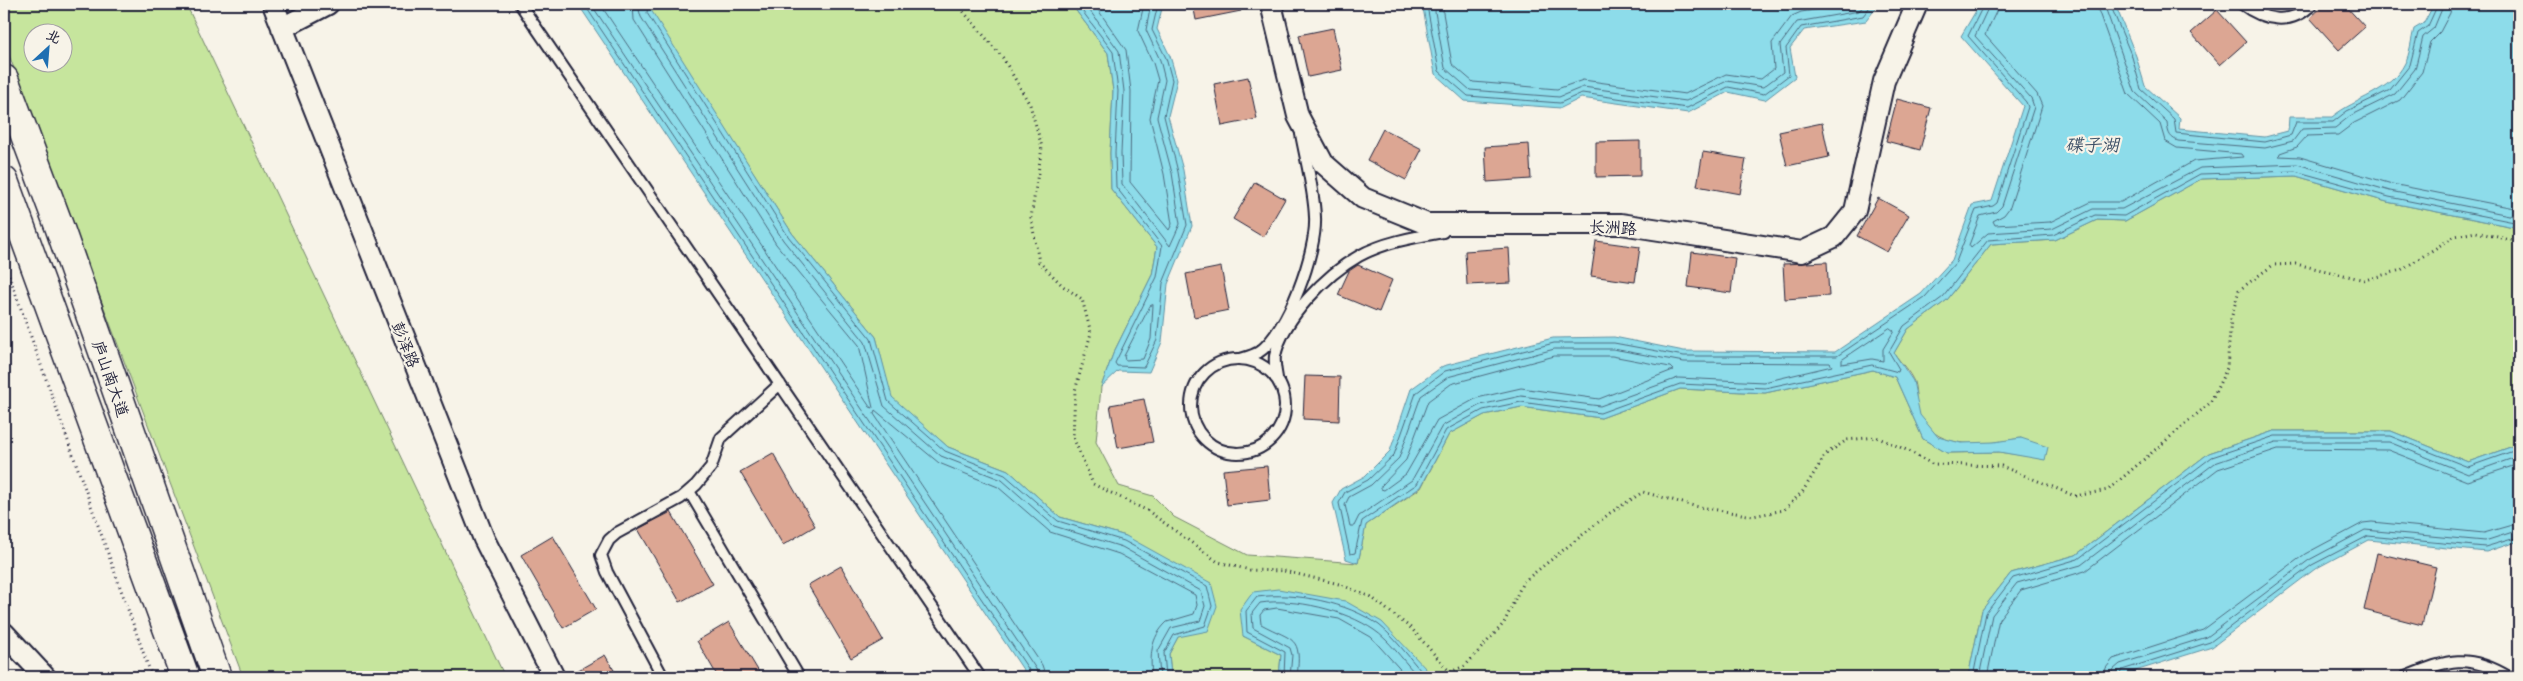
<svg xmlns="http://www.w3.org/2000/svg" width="2523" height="681" font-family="'Playpen Sans','LXGW WenKai TC',sans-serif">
  <rect width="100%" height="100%" fill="#f7f3e8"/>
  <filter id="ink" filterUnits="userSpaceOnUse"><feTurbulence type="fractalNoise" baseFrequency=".02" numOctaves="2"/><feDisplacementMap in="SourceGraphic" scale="10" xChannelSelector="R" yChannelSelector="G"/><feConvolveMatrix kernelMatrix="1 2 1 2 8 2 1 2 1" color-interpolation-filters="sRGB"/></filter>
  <g filter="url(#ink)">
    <path fill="#c6e59d" stroke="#74846c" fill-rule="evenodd" d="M4,4H186L505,677H243L4,42ZM32,32H62V62H32Z
      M653,4H1071L1108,53L1113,91L1110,153L1111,189L1157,247L1152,275L1113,354L1101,387L1096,442L1119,486L1153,496L1174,517L1247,555L1358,563L1366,525L1421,488L1449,434L1484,415L1521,407L1601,418L1680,389L1765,393L1873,370L1895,377L1923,439L1947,453L1999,452L2045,459L2021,438C1987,444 1939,453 1920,416C1915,406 1917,392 1914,382C1910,372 1900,362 1894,353L1908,329L1947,300L1991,244L2055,240L2097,220L2125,221L2201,179L2296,176L2387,202L2519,228V444L2468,462L2391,431H2274L2209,453L2076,555L2011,573L1982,610L1968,677H1425L1427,670L1243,636L1281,655L1279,677H1169L1171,675L1169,654L1178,637L1126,536L1060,517L1008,470L948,447L891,397L876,337L792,233L650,10Z"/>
    <path fill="#8ddcea" stroke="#6292a4" d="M578,4H653L651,10L792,233L876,337L892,397L948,447L1008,470L1060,517L1126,536L1211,583L1217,606L1208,631L1178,637L1169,654L1171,675L1169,677H1028Z
      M1071,4H1163L1157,29L1170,56L1177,80L1168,116L1183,170L1192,226L1168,284L1162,342L1149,372L1118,371L1101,387L1113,354L1152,275L1157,247L1111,189L1110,153L1113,91L1108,53Z
      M1428,4H1879L1866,21L1804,30L1790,48L1795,77L1765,100L1728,92L1688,113L1581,98L1561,108L1465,101L1435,74L1423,8Z
      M1980,4H2115L2136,56L2145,86L2180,118L2179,129L2265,137L2288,131L2289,117H2332C2355,98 2391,92 2405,63C2410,54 2411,40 2414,29L2424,23L2434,4H2519V228L2387,202L2296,176L2201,179L2125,221L2097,220L2055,240L1991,244L1947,300L1908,329L1894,353L1913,381L1920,415L1938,437L1961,443L1994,442L2021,438L2048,447L2045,460L1999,452L1947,453L1923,439L1895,377L1873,370L1765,393L1680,389L1601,418L1521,407L1484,415L1449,434L1421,487L1366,525L1358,563L1346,559L1333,503L1341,489L1365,476L1390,451L1411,389L1443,366L1553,338L1614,337L1684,351L1835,352L1921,294L1952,260L1972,205L1992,201L2023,106L1961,36Z
      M2274,431H2391L2468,462L2519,444V541L2486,552L2369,540L2315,569L2212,647L2116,677H1968L1982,610L2011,573L2076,555L2209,453Z
      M1278,589L1345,601L1382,622L1427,670L1425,677H1279L1281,655L1243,636L1240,610L1253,592Z"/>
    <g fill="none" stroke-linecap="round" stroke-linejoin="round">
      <path stroke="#4d6c81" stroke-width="1" d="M584,4L1031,673L1032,677
        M591,4L1036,669L1038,677
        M600,4L870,407L873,408L859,345L776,244L634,20L633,4
        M641,4L639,10L641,17L783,240L865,342L884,406L941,456L1002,480L1054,526L1122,547L1201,591L1205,606L1200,621L1171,628L1158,651L1160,677
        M648,4L647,13L788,236L871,339L888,401L945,451L1005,475L1058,521L1124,541L1207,586L1212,606L1205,626L1174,635L1164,653L1166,677
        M1077,4L1113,52L1118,91L1115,153L1116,187L1162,246L1157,277L1115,363L1117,366L1144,367L1157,340L1163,283L1187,225L1178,172L1164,116L1172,80L1166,58L1152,30L1158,4
        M1085,4L1119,51L1124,91L1121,153L1122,184L1170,246L1180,224L1172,173L1157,117L1165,80L1160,60L1146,30L1151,4
        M1094,4L1126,50L1131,91L1130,182L1169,230L1172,224L1164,174L1150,118L1158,80L1153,63L1138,31L1144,4
        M1430,4L1428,11L1439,71L1468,96L1560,103L1582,93L1687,108L1728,87L1764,94L1789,75L1786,48L1801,27L1863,16L1872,4
        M1436,4L1435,12L1445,68L1470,90L1559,97L1583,87L1686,101L1727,81L1763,87L1783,72L1780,45L1797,22L1859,11L1865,4
        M1444,4L1443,13L1452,64L1473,82L1557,89L1583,80L1685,94L1726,74L1761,79L1774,69L1772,43L1792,16L1801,12L1855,4
        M1984,4L1968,36L2026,102L2028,107L1997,203L1993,206L1976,210L1956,262L1925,297L1837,356H1684L1614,343H1554L1445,371L1416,393L1394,455L1368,480L1345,492L1339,503L1350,554L1355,553L1362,521L1417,484L1446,430L1483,410L1521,402L1600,413L1680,384L1765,388L1872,365L1898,372L1899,369L1889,352L1904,326L1943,297L1988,240L2053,235L2095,215L2124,216L2200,174L2295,171L2389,197L2519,223
        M1990,4L1975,36L2031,98L2034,107L2002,206L1996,212L1980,216L1969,245L1971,248L1988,233L2052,229L2093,209H2122L2200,168L2297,164L2390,191L2519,217
        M1998,4L1996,12L1985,35L2037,94L2042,106L2010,207L2004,215L1993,221L1995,225L2050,222L2091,202H2121L2194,161L2243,157L2241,154L2177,148L2165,141L2160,124L2128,94L2096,4
        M2104,4L2135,92L2167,122C2168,131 2168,137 2178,141L2265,148L2293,141L2302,129L2335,128L2350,116L2395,94L2415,69L2423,37L2434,28L2444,4
        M2110,4L2132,57L2141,89L2174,119L2176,133L2265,142L2291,135L2296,122H2333L2347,111L2390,90L2410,65L2418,33L2428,26L2438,4
        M2452,4L2450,13L2440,32L2430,42L2422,72L2400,100L2354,123L2338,135L2307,136L2297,147L2280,153L2279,156L2300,157L2392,184L2519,209
        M1153,305L1151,339L1143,359L1125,360L1124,356L1150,306Z
        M1890,328L1894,331L1883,349V361L1872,359L1842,364V360Z
        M1555,349H1613L1684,362L1830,363L1832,366L1764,382L1678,378L1600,406L1521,396L1480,405L1442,426L1412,480L1359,516L1354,526H1350L1345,505L1349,497L1371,485L1399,458L1421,396L1448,377Z
        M1555,356H1612L1670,367L1673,370L1599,399L1521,388L1477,398L1437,420L1406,474L1384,490L1381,489V486L1406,460L1428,401L1451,384Z
        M1046,677L1042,665L874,414L875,410L939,463L998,487L1050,532L1119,554L1195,595L1197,605L1194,614L1167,622C1150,638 1150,656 1152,677
        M1284,677L1285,652L1247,632L1246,611L1257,597C1295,592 1347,602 1379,625C1394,637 1408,656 1421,671V677
        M1290,677L1292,655L1290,648L1253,628L1252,613L1260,603C1295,598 1345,610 1374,630C1389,640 1402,659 1414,672L1415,677
        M1297,677C1302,635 1294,642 1261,624L1260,615L1264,610L1277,608L1339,619L1371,637L1407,677
        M1973,677L1986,613L2013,578L2078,559L2212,457L2275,436H2390L2468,467L2519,449
        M1979,677L1992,615L2017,583L2081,565L2215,463L2276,442H2389L2468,474L2519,456
        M1987,677L1999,619L2021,590L2085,571L2218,469L2278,449L2388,450L2467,481L2519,464
        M2104,677L2106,668L2113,659L2203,630L2305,554L2363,523L2372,522L2484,533L2519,523
        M2111,677L2113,670L2120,664L2207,637L2309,560L2365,530L2485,541L2519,530
        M2118,677L2122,670L2210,642L2312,565L2368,536L2485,547L2519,537"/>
    </g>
    <path fill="#dca693" stroke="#22223b" d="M1193,4H1240L1241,11L1196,20Z
      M2325,4H2344L2365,27L2339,50L2310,18Z
      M2217,10L2246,42L2220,65L2191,33Z
      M1333,28L1342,70L1308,77L1299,35Z
      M1248,77L1257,119L1222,126L1214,84Z
      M1897,99L1931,108L1920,150L1886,141Z
      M1822,123L1829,157L1787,166L1779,132Z
      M1383,129L1422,149L1406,180L1367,160Z
      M1640,141V176L1596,177V142Z
      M1529,144L1531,179L1487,182L1485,147Z
      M1703,152L1746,159L1740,194L1697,186Z
      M1255,182L1285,199L1263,237L1233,219Z
      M1878,198L1909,215L1887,252L1857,236Z
      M1596,241L1640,247L1635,282L1591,276Z
      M1509,248L1511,283L1467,285L1465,251Z
      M1692,252L1735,258L1731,293L1688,287Z
      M1827,262L1829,296L1785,299L1783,264Z
      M1358,265L1392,280L1379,312L1338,295L1349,271Z
      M1221,267L1229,310L1194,317L1186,274Z
      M1305,376L1340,377L1339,421L1303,419Z
      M1144,399L1153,442L1118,448L1110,405Z
      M773,453L815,526L783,545L740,472Z
      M1267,466L1270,500L1227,505L1223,470Z
      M671,512L713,584L680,602L638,529Z
      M553,536L596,609L563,628L521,555Z
      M2377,553L2436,567L2422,625L2364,610Z
      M841,566L883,640L851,658L808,585Z
      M729,622L762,677H718L697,641Z
      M605,655L618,677H566Z"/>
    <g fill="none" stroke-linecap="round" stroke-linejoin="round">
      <g stroke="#22223b" stroke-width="14">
        <path id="lane" d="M520,4L980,677
          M2242,4C2264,21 2292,26 2312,4
          M1241,359C1247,357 1254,355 1259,352C1288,332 1317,251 1315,217C1314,190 1306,161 1301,134
          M1191 406a47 47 0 1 1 94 0a47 47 0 1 1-94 0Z
          M1277,378C1276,372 1274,362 1275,356C1283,318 1327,274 1359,256C1384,242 1415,237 1443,232
          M689,491L799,677
          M663,677L607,572L601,555L609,540L617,533L681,498L696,485L711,467L721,438L780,384
          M2405,677C2448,660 2467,652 2509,677"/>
      </g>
      <g stroke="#22223b" stroke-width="24">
        <path id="street" d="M273,4L484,539L554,677
          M1271,4L1298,116L1323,163L1363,198L1427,224H1621L1802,252L1834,237L1855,211L1884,81L1917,4
          M282,28L328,4
          M4,633L45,677"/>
      </g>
      <g stroke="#22223b" stroke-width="31">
        <path id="highway" d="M4,79L59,226L217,677
          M4,181L185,677"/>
      </g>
      <path stroke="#22223b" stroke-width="3" stroke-dasharray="1 4" stroke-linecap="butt" d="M957,4L1003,58L1030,105L1042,147L1031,218L1039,262L1063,286L1082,299L1091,333L1075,391L1073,437L1093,484L1148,511L1218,562L1250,570L1284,571L1339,584L1371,597L1412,629L1450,672L1465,666L1504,623L1523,582L1610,513L1643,492L1694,506L1753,516L1784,510L1803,491L1826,454L1847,440L1876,437L1909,451L1932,464L2001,466L2075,496L2108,490L2210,403L2227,368L2231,319L2239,290L2273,265L2296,264L2365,280L2401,270L2455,236L2476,232L2519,242
        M4,261L152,677"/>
      <use href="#lane" stroke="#f7f3e8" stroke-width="10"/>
      <use href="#street" stroke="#f7f3e8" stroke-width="20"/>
      <use href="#highway" stroke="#f7f3e8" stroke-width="28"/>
    </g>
  </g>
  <g text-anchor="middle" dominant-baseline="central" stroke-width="4.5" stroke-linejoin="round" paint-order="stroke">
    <g font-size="16" fill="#22223b" stroke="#f7f3e8">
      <text transform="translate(1613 226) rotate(3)">长洲路</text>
      <text transform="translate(407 344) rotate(68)">彭泽路</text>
      <text transform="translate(112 378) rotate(71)">庐山南大道</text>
    </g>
    <g font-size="18" font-style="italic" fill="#3d5067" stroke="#f7f3e8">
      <text x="2092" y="143">碟子湖</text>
    </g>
  </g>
  <rect width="2523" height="681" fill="none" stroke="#f7f3e8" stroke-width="20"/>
  <rect x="10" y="10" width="2503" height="661" fill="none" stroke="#22223b" stroke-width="2" filter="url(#ink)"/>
  <g transform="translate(48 48) rotate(26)"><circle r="24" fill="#f7f3e8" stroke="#a29fa3"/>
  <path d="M0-4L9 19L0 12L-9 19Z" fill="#1f6fb2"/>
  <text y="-8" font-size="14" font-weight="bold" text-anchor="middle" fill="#22223b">北</text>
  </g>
</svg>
